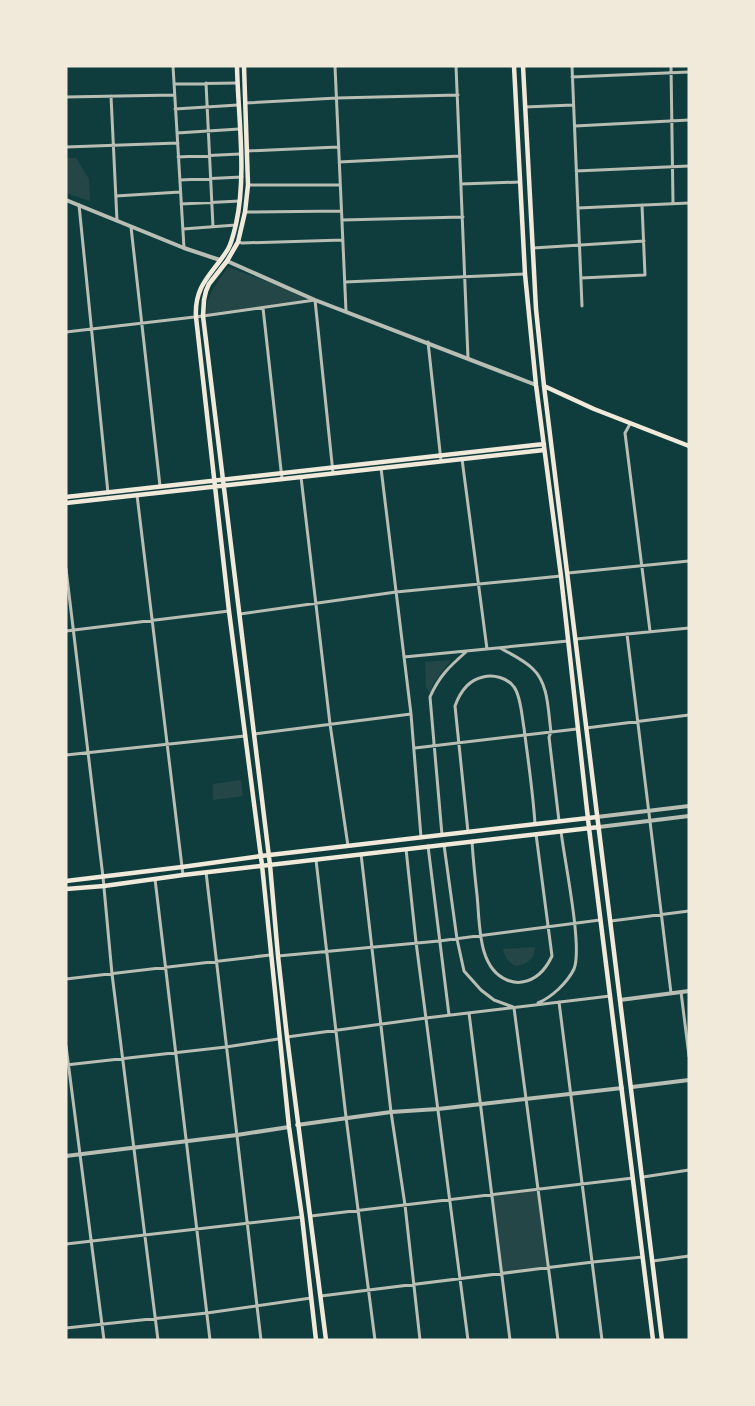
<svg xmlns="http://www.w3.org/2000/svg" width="755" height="1406" font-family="'IBM Plex Sans',sans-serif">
  <rect width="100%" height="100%" fill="#0f3d3e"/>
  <path fill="#244646" d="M66,158H76L89,179L90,201L66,193Z
    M228,267L315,300L206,317C205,296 217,284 228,267Z
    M451,660L433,684L430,693L426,687L425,662Z
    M241,780L243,796L213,800V784Z
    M535,947C535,959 527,964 516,966C508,962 505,958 503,949Z
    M537,1190L548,1268L502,1274L492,1195Z"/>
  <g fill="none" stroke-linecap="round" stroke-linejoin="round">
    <path stroke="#b8beb3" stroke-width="3" d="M173,66L184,248
      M335,66L346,311
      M456,66L468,358
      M572,66L582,306
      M671,66L673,203
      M572,77L689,72
      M206,83L213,227
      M174,84L237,83
      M111,96L117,221
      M66,97L174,95
      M245,103L337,98L458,95
      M525,107L573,105
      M175,109L238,105
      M575,126L689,120
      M177,133L239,129
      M66,147L178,143
      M247,151L338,147
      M178,157L240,154
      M339,162L460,156
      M576,171L689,166
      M180,180L242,177
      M461,184L520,182
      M248,185H340
      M116,196L180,192
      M181,204L240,201
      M79,205L108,493
      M578,208L689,203
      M245,212L341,211
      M342,220L463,217
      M131,227L160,486
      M183,229L236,225
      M238,242L242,243L343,240
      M533,248L644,241
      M581,278L645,275L642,205
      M345,282L525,274
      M263,308L282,479
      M66,332L203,316L315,300L333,473
      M428,342L441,461
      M630,424L625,433L650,631
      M462,459L487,649
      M381,468L411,714L421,837
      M301,477L330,724L348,846
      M137,495L183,875
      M66,569L103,877L112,974L158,1340
      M568,573L689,561
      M240,614L396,592L561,576
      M66,631L229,611
      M627,634L671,993
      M576,639L689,628
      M500,648C511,654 524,660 533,669C549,684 548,712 551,732L549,737L559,821
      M404,657L568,641
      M586,728L689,715
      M254,734L411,714
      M415,748L577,729
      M66,755L245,736
      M468,832L455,706C460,692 469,680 483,677C493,674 508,678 514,687C521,696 522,718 524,728C528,760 533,792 535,824
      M442,835L430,697C439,676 450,666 467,651
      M472,841C473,859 475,877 477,895C480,922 477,968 507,980C512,982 517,983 522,982C536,980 546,969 552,956L536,834
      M444,845L457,939L464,971L481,990L494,1000L513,1007
      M428,846L449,1015
      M406,849L416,942L468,1340
      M361,854L391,1112L405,1205L420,1340
      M316,860L346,1117L375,1340
      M206,872L261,1340
      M155,879L210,1340
      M611,921L689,911
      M278,956L439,941L600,920
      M66,979L270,955
      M681,992L689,1056
      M559,1002L602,1340
      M538,1003C552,997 567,983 574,969C583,947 564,859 561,831
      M514,1008L558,1340
      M469,1013L510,1340
      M287,1037L426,1018L610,996
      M66,1046L104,1340
      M66,1065L226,1047L278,1039
      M643,1177L689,1170
      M311,1216L633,1178
      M66,1244L302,1217
      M653,1261L689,1256
      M321,1296L593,1262L643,1257
      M66,1328L207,1313L311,1298"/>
    <path stroke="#b8beb3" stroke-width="4" d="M66,200L184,248L220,260
      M227,261L315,300L536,385
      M597,817L689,806
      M599,827L689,816
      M620,1000L689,991
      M632,1087L689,1080
      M297,1125L391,1112L438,1109L622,1088
      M66,1156L237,1135L289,1127"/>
    <path stroke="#f1e9da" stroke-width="4.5" d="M237,66C238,116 247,175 236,224C234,232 232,242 228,249C213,274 194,284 196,317L229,611L262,865L289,1127L302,1217L316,1340
      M244,66L248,185L245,212L238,242L227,261L209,284L206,291L204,300L203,316L270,865L278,956L287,1037L326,1340
      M514,66L525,274L536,385L561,576L589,828L653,1340
      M523,66L536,309L544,386L662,1340
      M544,386L594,409L689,446
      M66,497L544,444
      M66,503L544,450
      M66,881L182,867L261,856L597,817
      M66,889L104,886L183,875L599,827"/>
  </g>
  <rect width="755" height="1406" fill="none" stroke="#f1e9da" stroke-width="135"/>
</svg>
